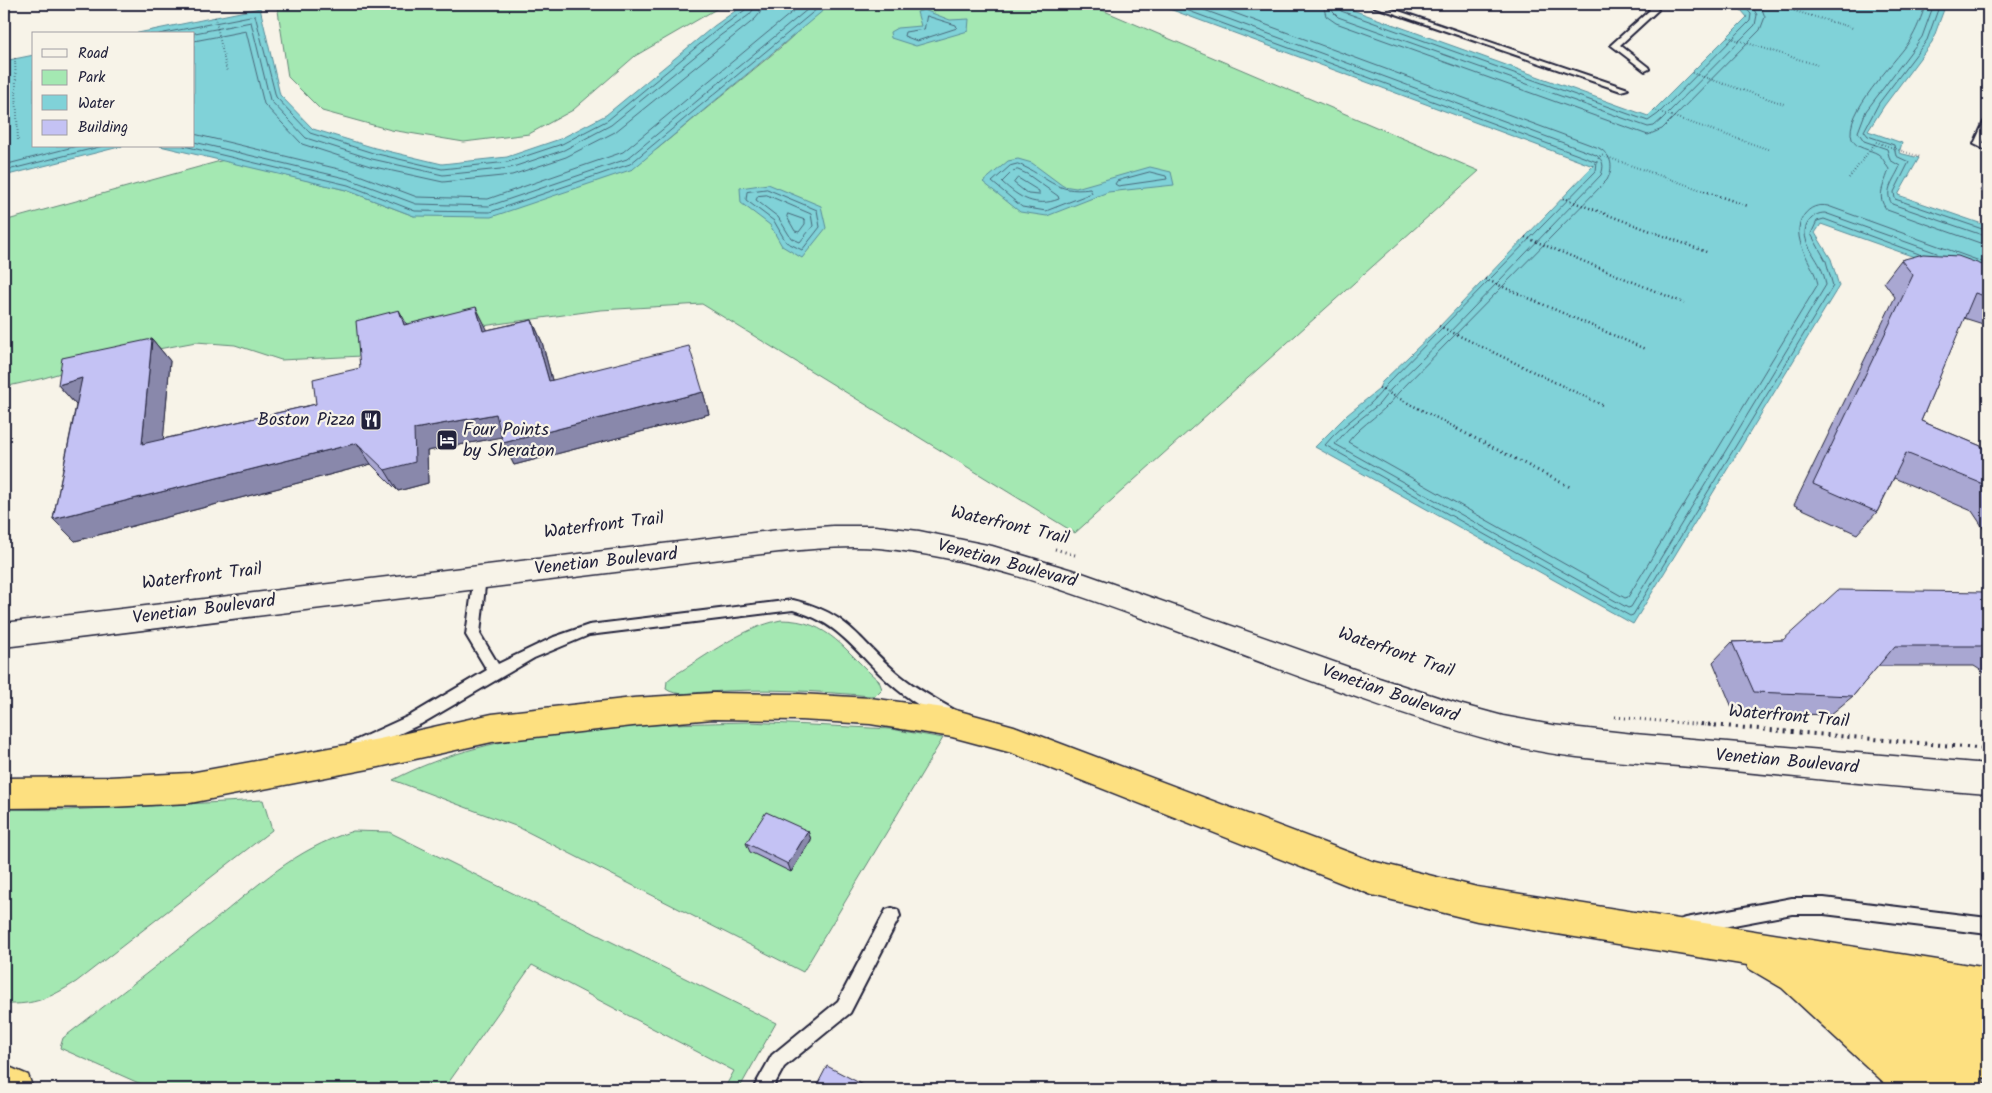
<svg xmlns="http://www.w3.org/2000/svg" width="1992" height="1093" font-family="Kalam,sans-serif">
  <rect width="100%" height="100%" fill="#f7f3e8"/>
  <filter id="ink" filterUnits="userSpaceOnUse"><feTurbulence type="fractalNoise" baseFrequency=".02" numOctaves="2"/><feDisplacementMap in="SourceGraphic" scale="10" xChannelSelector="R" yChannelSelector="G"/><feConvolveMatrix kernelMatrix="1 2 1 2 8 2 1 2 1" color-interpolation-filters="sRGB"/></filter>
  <g filter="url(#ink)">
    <path fill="#a4e8b2" stroke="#638576" d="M277,4H725L635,56L573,110L529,134L464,142L391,130L322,111L288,77Z
      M827,4H1088L1479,171L1075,533L702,304L600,310L358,343L362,356L281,360L235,345L196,342L110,358L44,378L4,387V221L224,160L346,190L414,216L656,150L781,47Z
      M781,620C830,620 845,652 879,681L882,689L876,695L871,696C817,691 761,688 707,692C694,692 676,697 666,689L667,681L673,676C707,656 741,628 781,620Z
      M749,722L891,729L943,738L803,972L518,827L393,780C498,725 632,725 749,722Z
      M263,800L272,830L76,982C49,998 36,1005 4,1004V809L68,810Z
      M353,831L389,832L776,1023L739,1089H724L734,1071L532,965L446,1086L451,1089H152L60,1048L63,1038C112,1000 162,962 211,923C259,885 293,850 353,831Z"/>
    <path fill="#80d2d8" stroke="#5a8c99" d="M745,4H831L633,169L491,217L414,216L346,190L160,146H194V34H133L260,8L280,95L313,129L375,148L442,164L507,157L560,139L606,115L714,26Z
      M1156,4H1336L1648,116L1747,17L1736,4H1946L1932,42L1884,106L1868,131L1902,143L1899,153L1919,158L1898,195L1988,226V283L1821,224L1815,233L1831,259L1839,286L1633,624L1315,447L1347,415L1378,390L1382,382L1438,328L1593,166Z
      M924,10L950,20L969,19L968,31L916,46L891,38L890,32L897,28L921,26L917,12Z
      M34,55V146H123L4,176V61Z
      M1018,159L1032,163L1063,186L1076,188L1150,167L1171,172L1174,185L1108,192L1047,216L1020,212L983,182L1008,161Z
      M768,184L821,206L826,228L802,258L782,246L770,225L741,203L740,188Z"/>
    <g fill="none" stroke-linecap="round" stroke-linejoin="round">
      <path stroke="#48687a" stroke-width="1" d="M1170,4L1597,162L1596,171L1386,385C1370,410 1343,422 1325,445L1630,616L1633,615L1833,286L1826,261L1811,234L1817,221L1824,219L1919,254
        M1188,4L1596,155C1604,161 1604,166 1601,175L1446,336L1391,389L1379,404L1348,429L1335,444L1628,608L1631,607L1826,285C1825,278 1823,272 1820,266C1813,252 1796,234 1811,219C1815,215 1819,213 1825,213L1937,253
        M1210,4L1599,148C1612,156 1614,167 1607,180L1398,393C1385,413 1362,423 1348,442L1625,598L1628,597L1818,284C1813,261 1788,239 1804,215C1810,207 1818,204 1828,206L1988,264
        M1323,4L1326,16L1336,23L1648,135L1662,129L1760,30L1765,17L1760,4
        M1331,4L1333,12L1338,17L1648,127L1654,126L1662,119L1755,25L1757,15L1751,4
        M1337,4L1341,11L1648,121L1658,114L1750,21L1751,14L1742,4
        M1926,4C1921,17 1917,30 1909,42C1895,63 1843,113 1852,139C1856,149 1870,149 1878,154C1883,157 1885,164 1889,169C1885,185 1875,195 1887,210L1980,243L1988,244
        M1934,4L1922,37L1866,111L1858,132L1864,141L1887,149L1890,160L1900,166C1895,179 1883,190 1892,204L1988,237
        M1940,4L1927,40L1879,103L1864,131L1868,136L1894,145L1896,156L1909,162L1894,192L1895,199L1988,231
        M927,16L956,25L957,28L917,41L904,36L905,32L924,29Z
        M159,34L255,15L276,97L310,133L373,153L442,169L508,162L562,144L608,120L717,30L745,10L748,4
        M190,34L251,22L270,100L306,138L372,159L443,175L510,168L564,150L611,125L721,35L749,15L753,10L754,4
        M194,41L246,31L264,104L302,144L370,166L443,182L512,175L566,157L615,132L755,19L760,13L761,4
        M194,134L351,172L417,197L488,199L623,152L802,4
        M194,142L349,179L416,204L489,206L627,159L814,4
        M184,146L348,185L415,211L490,212L630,164L823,4
        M1018,164C1048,176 1054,194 1090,189L1092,193L1046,211L1022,207L992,182L1010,166Z
        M4,165L77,146
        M1018,170L1027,174L1058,196L1059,199C1036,208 1019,198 1002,182L1013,171Z
        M4,171L103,146
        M1150,172L1166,176L1167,179L1118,186L1115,184L1117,181Z
        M1018,178L1039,191V195L1028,194L1014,183Z
        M767,189L817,210L820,227L802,250L786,242L774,221L746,200L747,192Z
        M767,195L811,214L813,226L800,242L791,238L778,217L756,200L758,196Z
        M788,214L805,220V224L799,232L795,231L787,217Z"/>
      <g stroke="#22223b" stroke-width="4">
        <path id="lane" d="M1367,4H1378L1628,89L1621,91Z
          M1646,4H1654L1658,10L1620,45L1648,67L1649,69L1645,71L1611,45L1650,10Z
          M1988,119V131L1983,143L1988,145V151L1974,144L1984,122Z
          M480,571L485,572L486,576L480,634L498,664L554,637L589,625L793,600C852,614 858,641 901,676C917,689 937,700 956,711L958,715L956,719L951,721C925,712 898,692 878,672C850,644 834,621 793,610L589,635L534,658L421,724L357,753L352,752L350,747L352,742L411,715L487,670L466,635L474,576L475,572Z
          M1792,898H1824L1988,918V934L1824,914H1792L1686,934L1680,932L1678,926L1680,920L1686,918Z
          M892,908L898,910L900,916L850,1013L784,1067L772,1089H753L772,1055L838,1001L886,910Z"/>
      </g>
      <g stroke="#22223b" stroke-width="3">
        <path id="secondary" d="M833,526H875L919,531L992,546L1082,573L1379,678L1459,704L1503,716L1552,725L1634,734L1988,764V794C1893,787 1797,777 1702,768C1635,762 1562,760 1498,742C1377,709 1261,661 1144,619C1057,587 971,557 879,548C846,545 812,549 779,552L4,647V623L779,530Z"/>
      </g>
      <g stroke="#22223b" stroke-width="3">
        <path id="highway" d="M713,693L800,694L870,698L952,709L1014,726L1372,861L1477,887L1988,968V1079L1981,1076L1986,1089H1891L1782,988L1748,968L1747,965L1477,921L1372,895L1012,753L952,737L870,724L800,720L713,719L633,726L492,742L379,767L190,803L109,807L4,808V778L109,777L190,773L379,739L492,714L633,698Z
          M4,1065L28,1075L33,1089H4Z"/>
      </g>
      <path stroke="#22223b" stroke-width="2" stroke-dasharray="0.5 2.5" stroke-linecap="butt" d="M1771,4L1853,28
        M215,17L227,72
        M1728,37L1817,65
        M15,58L18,142
        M1692,73L1784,104
        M1654,110L1770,150
        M1593,166L1601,155L1707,192
        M1849,178L1876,142L1920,157"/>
      <path stroke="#22223b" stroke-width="2.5" stroke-dasharray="1 3" stroke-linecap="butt" d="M1704,191L1748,206
        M1563,198L1709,253
        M1525,237L1684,303
        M1485,279L1645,349
        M1439,326L1602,405
        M1379,388L1460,430"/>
      <path stroke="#22223b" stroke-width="3" stroke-dasharray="1 4" stroke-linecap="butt" d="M1457,429L1570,487
        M1055,549L1075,555
        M1615,717L1716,726"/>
      <path stroke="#22223b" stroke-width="4" stroke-dasharray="2 5" stroke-linecap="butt" d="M1701,724L1988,749"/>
      <use href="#lane" fill="#f7f3e8" fill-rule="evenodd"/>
      <use href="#secondary" fill="#f7f3e8" fill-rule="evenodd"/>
      <use href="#highway" fill="#fde080" fill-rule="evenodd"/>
    </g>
    <path fill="#a9a7d2" stroke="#22223b" d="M1988,175V194L1980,191Z
      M1901,260L1988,267V328L1983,324L1964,318L1921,421L1988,449V535L1972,511L1894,478L1877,512L1857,534L1794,505L1895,297L1884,282Z
      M532,320L542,342L552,380L703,392L709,414L514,465L503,443L502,437L427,451L428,483L398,491L371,464L75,541L53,519L76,405L58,385L152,339L170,361L163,439L316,404L360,368L407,324L487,330Z
      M1988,592V675L1974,666H1878L1853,696L1830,715L1734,712L1713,662L1732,642L1783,640Z
      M808,831L811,840L791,872L750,852L746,843Z"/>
    <path fill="#8988ab" stroke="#22223b" d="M476,307L487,329L493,353L483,331Z
      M399,310L411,332L404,325Z
      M532,320L542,342L558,403L549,381Z
      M152,339L170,361L161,466L142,444Z
      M82,378L78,407L58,385Z
      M703,392L709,414L514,465L503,443Z
      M496,414L507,436L427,451L428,483L398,491L385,470L414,429Z
      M357,443L371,464L75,541L53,519Z
      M808,831L811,840L791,872L788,864Z"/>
    <path fill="#c4c2f4" stroke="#22223b" d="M1923,254L1958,256L1988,267V297L1975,293L1921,421L1988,449V486L1906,453L1877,512L1813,484L1913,275L1901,260Z
      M476,307L483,331L532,320L549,381L689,346L703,392L503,443L496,414L414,429L415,462L385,470L357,443L53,519L82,378L58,385L62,358L152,339L142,444L316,404L313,379L360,368L356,321L399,310L404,325Z
      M1838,590L1988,592V646H1895L1853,696L1754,692L1732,642L1783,640Z
      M766,812L808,831L788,864L746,843Z
      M827,1066L871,1089H815Z"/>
  </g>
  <defs>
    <g id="restaurant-square" transform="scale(1.125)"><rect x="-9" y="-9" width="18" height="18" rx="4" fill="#22223b" stroke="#f7f3e8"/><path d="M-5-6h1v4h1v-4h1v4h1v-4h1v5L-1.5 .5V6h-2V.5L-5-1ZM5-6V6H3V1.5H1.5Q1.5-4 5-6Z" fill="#fff"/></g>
    <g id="hotel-square" transform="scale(1.125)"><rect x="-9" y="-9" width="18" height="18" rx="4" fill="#22223b" stroke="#f7f3e8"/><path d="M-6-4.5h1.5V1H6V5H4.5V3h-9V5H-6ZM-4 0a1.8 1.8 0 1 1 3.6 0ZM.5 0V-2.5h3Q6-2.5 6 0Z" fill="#fff"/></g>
  </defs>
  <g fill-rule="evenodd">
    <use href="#restaurant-square" x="371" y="420"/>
    <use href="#hotel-square" x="447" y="440"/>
  </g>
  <g text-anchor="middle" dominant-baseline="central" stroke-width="4.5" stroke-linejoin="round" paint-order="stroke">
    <g font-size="18" fill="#22223b" stroke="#f7f3e8" text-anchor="end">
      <text x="355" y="420">Boston Pizza</text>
      <text x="463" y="430" text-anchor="start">Four Points<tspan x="463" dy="21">by Sheraton</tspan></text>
    </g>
    <g font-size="18" fill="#22223b" stroke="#f7f3e8">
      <text transform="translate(604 526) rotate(-7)">Waterfront Trail</text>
      <text transform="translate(1010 526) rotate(13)">Waterfront Trail</text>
      <text transform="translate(606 562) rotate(-6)">Venetian Boulevard</text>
      <text transform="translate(1007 564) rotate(15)">Venetian Boulevard</text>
      <text transform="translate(202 577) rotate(-7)">Waterfront Trail</text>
      <text transform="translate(204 610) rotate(-7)">Venetian Boulevard</text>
      <text transform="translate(1396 653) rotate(19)">Waterfront Trail</text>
      <text transform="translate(1390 694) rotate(19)">Venetian Boulevard</text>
      <text transform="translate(1789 717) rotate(5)">Waterfront Trail</text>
      <text transform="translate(1787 762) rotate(5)">Venetian Boulevard</text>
    </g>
  </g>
  <rect width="1992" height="1093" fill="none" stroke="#f7f3e8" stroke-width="20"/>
  <rect x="10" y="10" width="1972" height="1073" fill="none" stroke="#22223b" stroke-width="2" filter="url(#ink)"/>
  <rect x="32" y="32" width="162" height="115" fill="#f7f3e8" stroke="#a29fa3"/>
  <rect x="42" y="49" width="25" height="8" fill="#f7f3e8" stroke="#a29fa3"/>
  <text x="78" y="58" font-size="15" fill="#22223b">Road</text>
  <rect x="42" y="70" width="25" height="15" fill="#a4e8b2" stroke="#a29fa3"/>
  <text x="78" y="82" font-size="15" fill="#22223b">Park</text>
  <rect x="42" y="95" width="25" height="15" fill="#80d2d8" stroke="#a29fa3"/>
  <text x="78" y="108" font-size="15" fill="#22223b">Water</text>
  <rect x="42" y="120" width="25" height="15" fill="#c4c2f4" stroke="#a29fa3"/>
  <text x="78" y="132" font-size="15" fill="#22223b">Building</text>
</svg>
